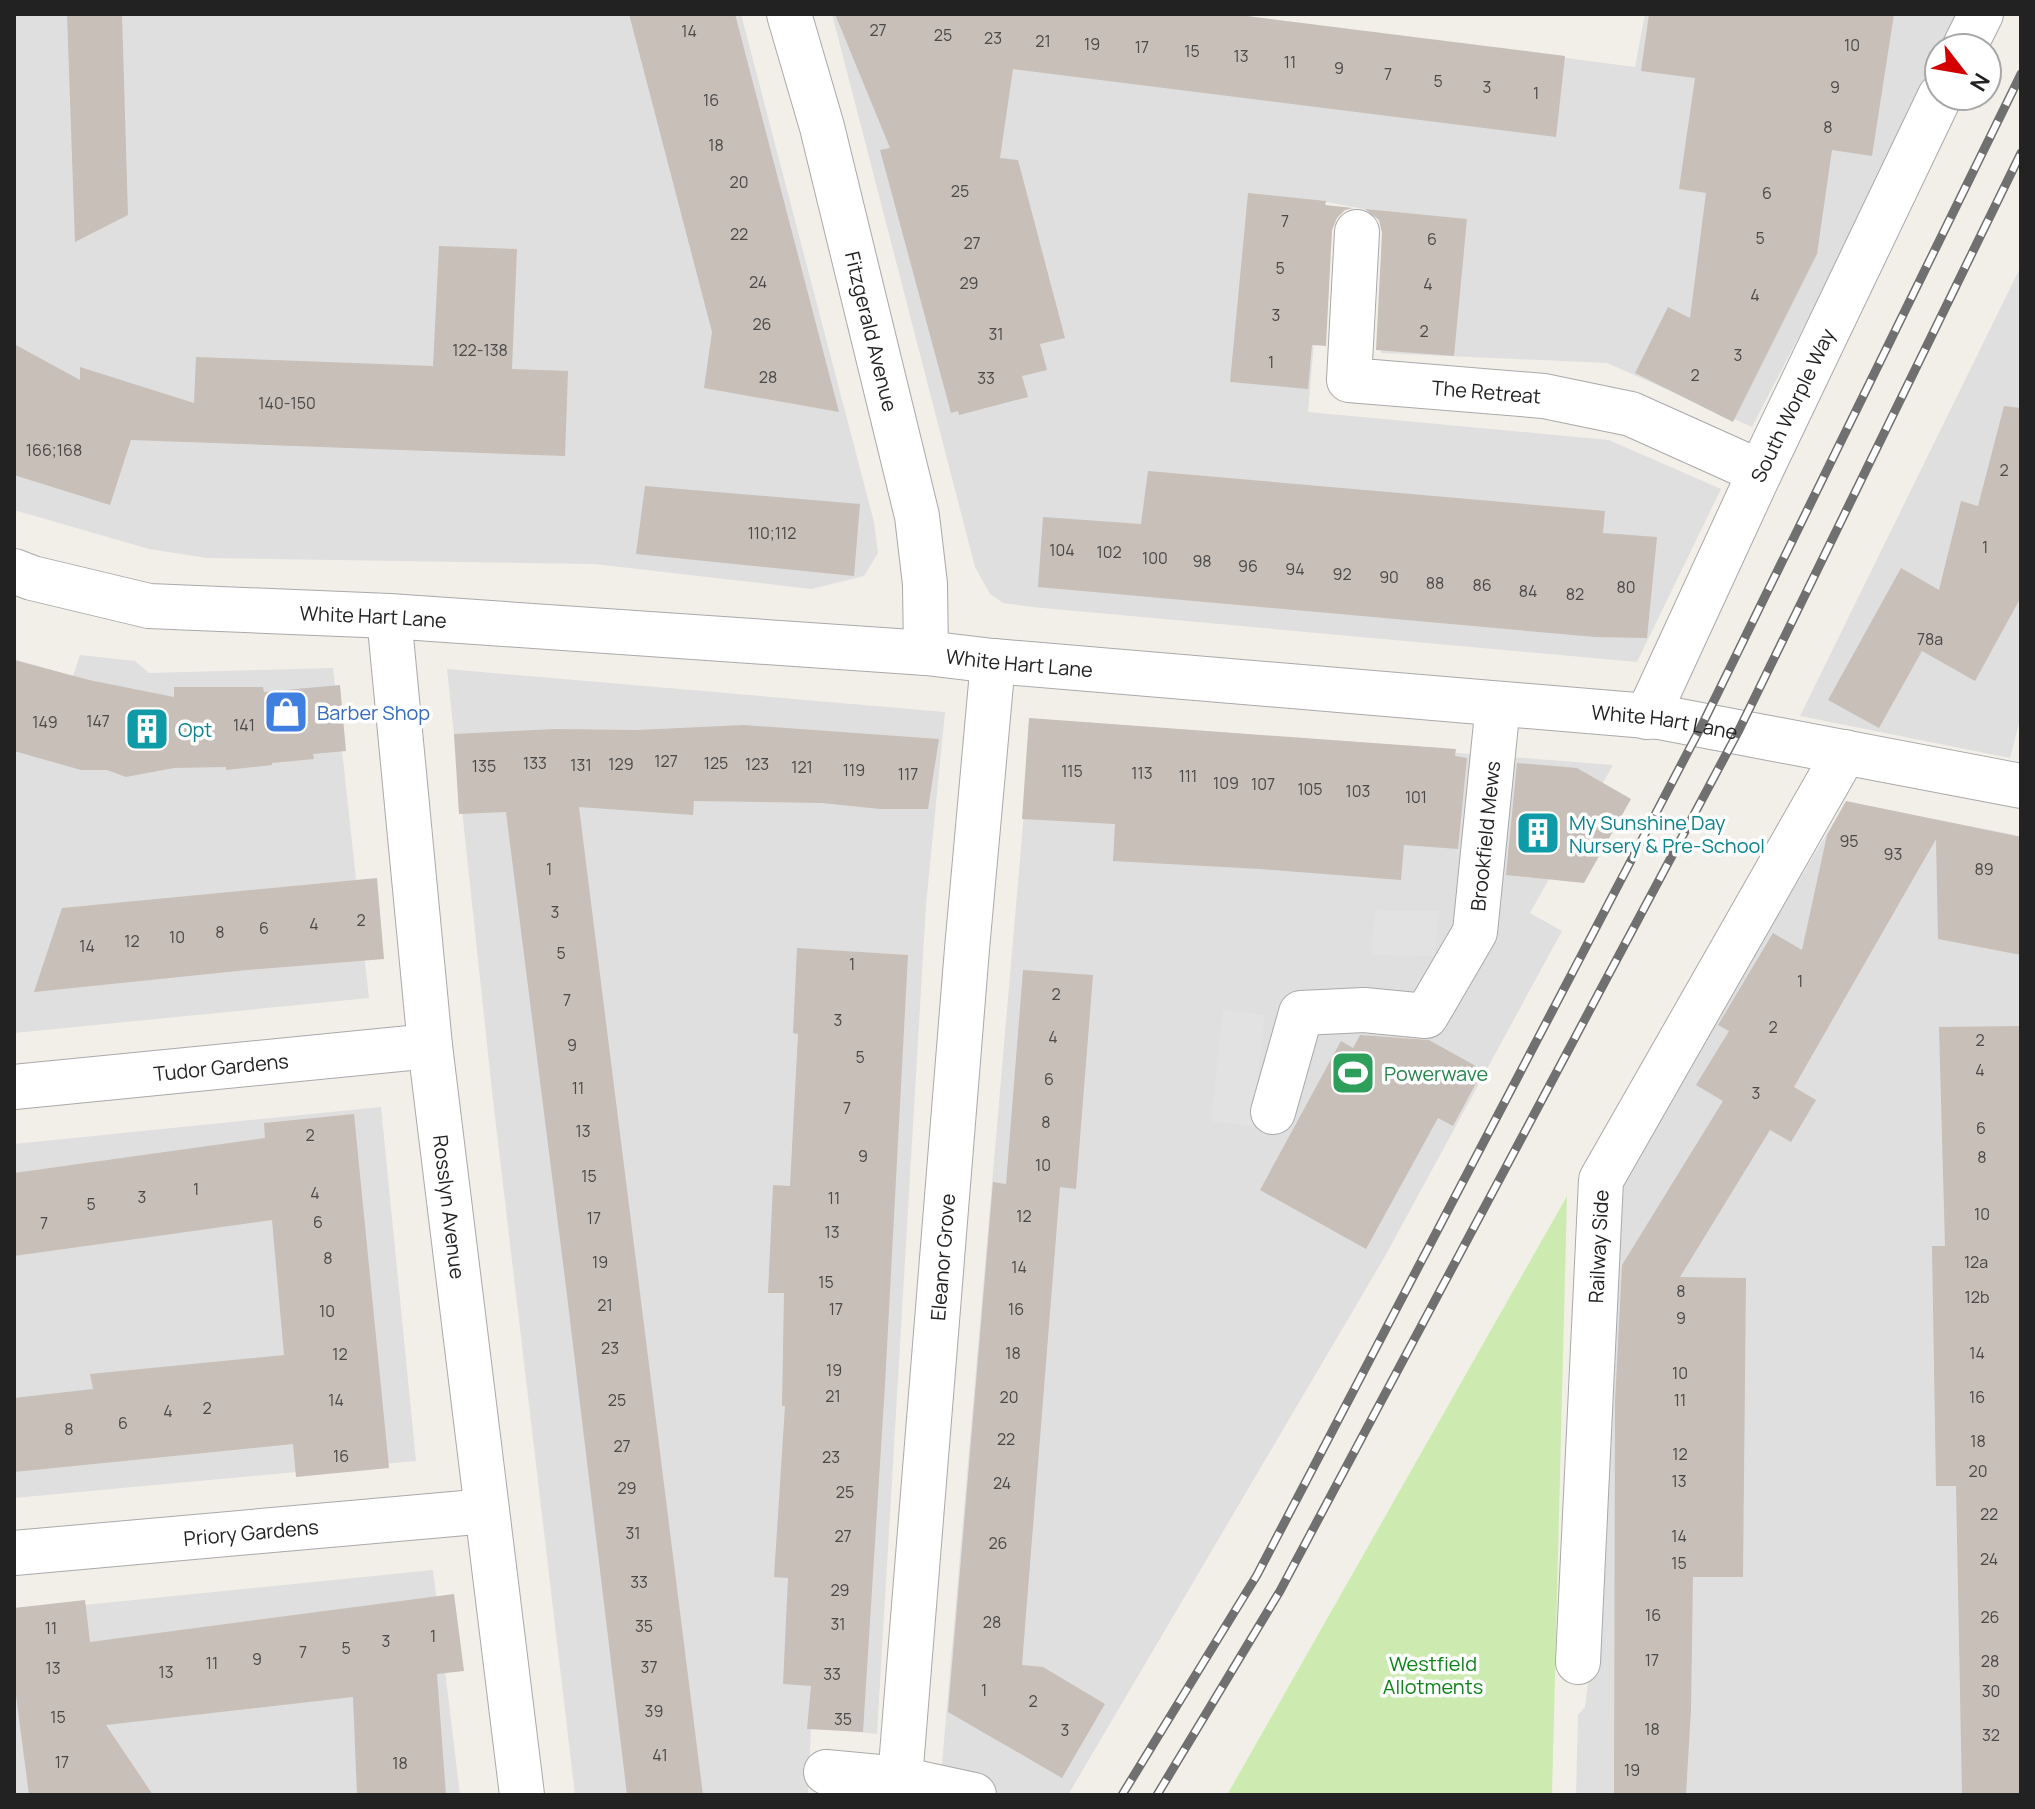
<svg xmlns="http://www.w3.org/2000/svg" width="2035" height="1809" font-family="Manrope,sans-serif">
  <rect width="100%" height="100%" fill="#f2efe9"/>
  <path fill="#e0dfdf" d="M14,14H741L874,522L878,553L864,576L811,589L594,564L207,558L149,549L14,510Z
    M832,14H1232L1635,67L1645,14H1960L1944,48H1939V58L1891,158L1752,427L1607,363L1381,353L1391,214L1326,202L1308,412L1609,440L1721,489L1637,662L1032,607L1003,603L990,594L975,567Z
    M2021,266V716L2010,758L1800,716Z
    M80,655L135,661L149,673L333,668L369,998L14,1033V659L73,676Z
    M447,669L945,712L926,905L877,1734L811,1727L808,1795H575L492,1091Z
    M1032,720L1613,765L1530,913L1562,931L1384,1258L1068,1795H947L940,1787Z
    M1846,802L2021,836V1795H1576L1578,1715L1585,1707L1598,1604L1612,1189Z
    M381,1107L416,1461L14,1498V1144Z
    M433,1570L460,1795H14V1612Z"/>
  <path fill="#cdebb0" d="M1567,1196L1552,1795H1227Z"/>
  <path fill="#e2e2e2" d="M1375,910L1439,911L1435,956L1371,955Z
    M1223,1010L1265,1015L1252,1126L1211,1121Z"/>
  <path fill="#c7bfb8" d="M67,14H122L128,215L75,242Z
    M629,14H735L839,412L704,388L712,332Z
    M835,14H1231L1565,56L1556,137L1013,69L1000,158L1018,160L1065,338L1040,344L1047,370L1022,376L1028,397L959,415L958,411L951,413L880,150L890,148Z
    M1649,14H1894L1872,156L1832,150L1817,254L1733,422L1635,373L1668,307L1690,318L1706,193L1679,189L1695,78L1641,71Z
    M1248,193L1326,201L1325,205L1353,208L1345,210L1337,218L1332,230L1326,346L1312,345L1308,389L1230,382Z
    M1365,209L1467,219L1454,356L1376,350L1382,233L1379,220Z
    M439,246L517,249L512,369L568,371L565,456L131,440L110,505L14,475V344L80,380V367L194,403L196,357L433,366Z
    M2004,406L2021,408V597L1975,681L1922,651L1879,728L1828,700L1901,568L1939,590L1961,501L1978,506Z
    M1148,471L1605,511L1603,533L1657,537L1647,638L1595,637L1038,587L1043,517L1141,524Z
    M645,486L860,504L854,576L636,554Z
    M14,660L89,680L174,697V687H263L264,692L340,685L346,751L313,754L314,759L272,763V765L226,770V767L174,768L126,777L107,770H81L14,751Z
    M1029,718L1456,749L1455,756L1467,758L1458,849L1404,845L1401,880L1260,869L1113,861L1115,824L1022,819Z
    M744,725L939,739L928,809H880L822,803L694,801L693,815L579,807L703,1795H627L566,1287L506,812L459,814L454,734L555,729L637,730Z
    M1517,763L1577,768L1631,799L1584,883L1506,875Z
    M1846,801L2021,837V955L1938,939L1936,839L1794,1087L1816,1100L1791,1142L1770,1130L1680,1277L1746,1278L1743,1577H1693L1691,1709L1686,1795H1614L1615,1402L1622,1265L1723,1101L1696,1085L1729,1031L1718,1025L1773,933L1802,950L1827,835Z
    M377,878L384,959L247,970L34,992L62,908Z
    M797,948L908,955L885,1385L863,1732L807,1729L811,1686L783,1684L788,1578L774,1577L785,1406H782L784,1293H768L773,1185L790,1186L798,1034L793,1033Z
    M1023,970L1093,975L1076,1189L1060,1187L1022,1665L1043,1667L1105,1704L1062,1778L948,1712L993,1182L1006,1184Z
    M2021,1026V1795H1962L1956,1486H1936L1932,1246H1945L1939,1027Z
    M1360,1035L1429,1040L1483,1070L1453,1126L1438,1118L1366,1249L1260,1190L1341,1041L1353,1048Z
    M354,1114L389,1468L296,1477L293,1444L14,1472V1398L93,1389L90,1374L284,1355L272,1220L14,1256V1173L265,1138L264,1123Z
    M454,1594L464,1671L437,1674L446,1795H357L353,1697L106,1725L153,1795H29L14,1680V1608L85,1600L90,1642Z"/>
  <g fill="none" stroke-linecap="round" stroke-linejoin="round">
    <g stroke="#a9a9a9" stroke-width="46">
      <g id="minor">
        <path id="s1" d="M789,14L822,127L917,516L925,584L926,653"/>
        <path d="M1964,48L1981,14"/>
        <path id="s2" d="M1357,232L1349,380L1544,396L1631,414L1760,472"/>
        <path id="s3" d="M14,571L32,578L149,606L389,616L926,653L993,661L1659,717L2021,786"/>
        <path id="s4" d="M389,616L430,1046L522,1795"/>
        <path id="s5" d="M1647,717L1760,472L1940,96"/>
        <path id="s6" d="M14,1087L430,1046"/>
        <path id="s7" d="M1273,1112L1301,1013L1364,1010L1426,1016L1475,932L1498,704"/>
        <path id="s8" d="M14,1553L487,1511"/>
        <path id="s9" d="M1578,1662L1601,1180L1845,752"/>
        <path id="s10" d="M826,1772L900,1779L967,949L993,661"/>
        <path d="M900,1779L974,1795"/>
      </g>
    </g>
    <use href="#minor" stroke="#fff" stroke-width="44"/>
    <g stroke="#707070" stroke-width="9">
      <path id="rail" d="M1122,1795L1257,1575L1635,853L1702,725L2021,74
        M1157,1795L1280,1591L1738,732L2021,153"/>
    </g>
    <use href="#rail" stroke="#fff" stroke-width="6" stroke-dasharray="18" stroke-linecap="butt"/>
  </g>
  <defs>
    <g id="shop-square" transform="scale(2.3)"><rect x="-9" y="-9" width="18" height="18" rx="4" fill="#3f7fe0" stroke="#fff"/><path d="M-5-2.5h2.3a2.7 3.5 0 0 1 5.4 0H5L5.5 6h-11ZM-1.5-2.5h3a1.5 2.3 0 0 0-3 0Z" fill="#fff"/></g>
    <g id="building-square" transform="scale(2.3)"><rect x="-9" y="-9" width="18" height="18" rx="4" fill="#0f9aa8" stroke="#fff"/><path d="M-4-6H4V6H1V3H-1V6H-4ZM-2.5-4.3h1.7v1.8h-1.7ZM.8-4.3h1.7v1.8H.8ZM-2.5-1h1.7V.8h-1.7ZM.8-1h1.7V.8H.8Z" fill="#fff"/></g>
    <g id="stadium-square" transform="scale(2.3)"><rect x="-9" y="-9" width="18" height="18" rx="4" fill="#2e9e5b" stroke="#fff"/><path d="M0-5a6.5 5 0 1 0 0 10a6.5 5 0 1 0 0-10ZM-3.5-1.8h7v3.6h-7Z" fill="#fff"/></g>
  </defs>
  <g fill-rule="evenodd">
    <use href="#shop-square" x="286" y="712"/>
    <use href="#building-square" x="147" y="729"/>
    <use href="#building-square" x="1538" y="833"/>
    <use href="#stadium-square" x="1353" y="1073"/>
  </g>
  <g text-anchor="middle" dominant-baseline="central" stroke-width="7" stroke-linejoin="round" paint-order="stroke">
    <g font-size="16" fill="#4b4948">
      <text x="878" y="30">27</text>
      <text x="689" y="31">14</text>
      <text x="943" y="35">25</text>
      <text x="993" y="38">23</text>
      <text x="1043" y="41">21</text>
      <text x="1092" y="44">19</text>
      <text x="1852" y="45">10</text>
      <text x="1142" y="47">17</text>
      <text x="1192" y="51">15</text>
      <text x="1241" y="56">13</text>
      <text x="1290" y="62">11</text>
      <text x="1339" y="68">9</text>
      <text x="1388" y="74">7</text>
      <text x="1438" y="81">5</text>
      <text x="1487" y="87">3</text>
      <text x="1835" y="87">9</text>
      <text x="1536" y="93">1</text>
      <text x="711" y="100">16</text>
      <text x="1828" y="127">8</text>
      <text x="716" y="145">18</text>
      <text x="739" y="182">20</text>
      <text x="960" y="191">25</text>
      <text x="1767" y="193">6</text>
      <text x="1285" y="221">7</text>
      <text x="739" y="234">22</text>
      <text x="1760" y="238">5</text>
      <text x="1432" y="239">6</text>
      <text x="972" y="243">27</text>
      <text x="1280" y="268">5</text>
      <text x="758" y="282">24</text>
      <text x="969" y="283">29</text>
      <text x="1428" y="284">4</text>
      <text x="1755" y="295">4</text>
      <text x="1276" y="315">3</text>
      <text x="762" y="324">26</text>
      <text x="1424" y="331">2</text>
      <text x="996" y="334">31</text>
      <text x="480" y="350">122-138</text>
      <text x="1738" y="355">3</text>
      <text x="1271" y="362">1</text>
      <text x="1695" y="375">2</text>
      <text x="768" y="377">28</text>
      <text x="986" y="378">33</text>
      <text x="287" y="403">140-150</text>
      <text x="54" y="450">166;168</text>
      <text x="2004" y="470">2</text>
      <text x="772" y="533">110;112</text>
      <text x="1985" y="547">1</text>
      <text x="1062" y="550">104</text>
      <text x="1109" y="552">102</text>
      <text x="1155" y="558">100</text>
      <text x="1202" y="561">98</text>
      <text x="1248" y="566">96</text>
      <text x="1295" y="569">94</text>
      <text x="1342" y="574">92</text>
      <text x="1389" y="577">90</text>
      <text x="1435" y="583">88</text>
      <text x="1482" y="585">86</text>
      <text x="1626" y="587">80</text>
      <text x="1528" y="591">84</text>
      <text x="1575" y="594">82</text>
      <text x="1930" y="639">78a</text>
      <text x="98" y="721">147</text>
      <text x="45" y="722">149</text>
      <text x="244" y="725">141</text>
      <text x="666" y="761">127</text>
      <text x="535" y="763">133</text>
      <text x="716" y="763">125</text>
      <text x="621" y="764">129</text>
      <text x="757" y="764">123</text>
      <text x="581" y="765">131</text>
      <text x="484" y="766">135</text>
      <text x="802" y="767">121</text>
      <text x="854" y="770">119</text>
      <text x="1072" y="771">115</text>
      <text x="1142" y="773">113</text>
      <text x="908" y="774">117</text>
      <text x="1188" y="776">111</text>
      <text x="1226" y="783">109</text>
      <text x="1263" y="784">107</text>
      <text x="1310" y="789">105</text>
      <text x="1358" y="791">103</text>
      <text x="1416" y="797">101</text>
      <text x="1849" y="841">95</text>
      <text x="1893" y="854">93</text>
      <text x="549" y="869">1</text>
      <text x="1984" y="869">89</text>
      <text x="555" y="912">3</text>
      <text x="361" y="920">2</text>
      <text x="314" y="924">4</text>
      <text x="264" y="928">6</text>
      <text x="220" y="932">8</text>
      <text x="177" y="937">10</text>
      <text x="132" y="941">12</text>
      <text x="87" y="946">14</text>
      <text x="561" y="953">5</text>
      <text x="852" y="964">1</text>
      <text x="1800" y="981">1</text>
      <text x="1056" y="994">2</text>
      <text x="567" y="1000">7</text>
      <text x="838" y="1020">3</text>
      <text x="1773" y="1027">2</text>
      <text x="1053" y="1037">4</text>
      <text x="1980" y="1040">2</text>
      <text x="572" y="1045">9</text>
      <text x="860" y="1057">5</text>
      <text x="1980" y="1070">4</text>
      <text x="1049" y="1079">6</text>
      <text x="578" y="1088">11</text>
      <text x="1756" y="1093">3</text>
      <text x="847" y="1108">7</text>
      <text x="1046" y="1122">8</text>
      <text x="1981" y="1128">6</text>
      <text x="583" y="1131">13</text>
      <text x="310" y="1135">2</text>
      <text x="863" y="1156">9</text>
      <text x="1982" y="1157">8</text>
      <text x="1043" y="1165">10</text>
      <text x="589" y="1176">15</text>
      <text x="196" y="1189">1</text>
      <text x="315" y="1193">4</text>
      <text x="142" y="1197">3</text>
      <text x="834" y="1198">11</text>
      <text x="91" y="1204">5</text>
      <text x="1982" y="1214">10</text>
      <text x="1024" y="1216">12</text>
      <text x="594" y="1218">17</text>
      <text x="318" y="1222">6</text>
      <text x="44" y="1223">7</text>
      <text x="832" y="1232">13</text>
      <text x="328" y="1258">8</text>
      <text x="600" y="1262">19</text>
      <text x="1976" y="1262">12a</text>
      <text x="1019" y="1267">14</text>
      <text x="826" y="1282">15</text>
      <text x="1681" y="1291">8</text>
      <text x="1977" y="1297">12b</text>
      <text x="605" y="1305">21</text>
      <text x="836" y="1309">17</text>
      <text x="1016" y="1309">16</text>
      <text x="327" y="1311">10</text>
      <text x="1681" y="1318">9</text>
      <text x="610" y="1348">23</text>
      <text x="1013" y="1353">18</text>
      <text x="1977" y="1353">14</text>
      <text x="340" y="1354">12</text>
      <text x="834" y="1370">19</text>
      <text x="1680" y="1373">10</text>
      <text x="833" y="1396">21</text>
      <text x="1009" y="1397">20</text>
      <text x="1977" y="1397">16</text>
      <text x="336" y="1400">14</text>
      <text x="617" y="1400">25</text>
      <text x="1680" y="1400">11</text>
      <text x="207" y="1408">2</text>
      <text x="168" y="1411">4</text>
      <text x="123" y="1423">6</text>
      <text x="69" y="1429">8</text>
      <text x="1006" y="1439">22</text>
      <text x="1978" y="1441">18</text>
      <text x="622" y="1446">27</text>
      <text x="1680" y="1454">12</text>
      <text x="341" y="1456">16</text>
      <text x="831" y="1457">23</text>
      <text x="1978" y="1471">20</text>
      <text x="1679" y="1481">13</text>
      <text x="1002" y="1483">24</text>
      <text x="627" y="1488">29</text>
      <text x="845" y="1492">25</text>
      <text x="1989" y="1514">22</text>
      <text x="633" y="1533">31</text>
      <text x="843" y="1536">27</text>
      <text x="1679" y="1536">14</text>
      <text x="998" y="1543">26</text>
      <text x="1989" y="1559">24</text>
      <text x="1679" y="1563">15</text>
      <text x="639" y="1582">33</text>
      <text x="840" y="1590">29</text>
      <text x="1653" y="1615">16</text>
      <text x="1990" y="1617">26</text>
      <text x="992" y="1622">28</text>
      <text x="838" y="1624">31</text>
      <text x="644" y="1626">35</text>
      <text x="51" y="1628">11</text>
      <text x="433" y="1636">1</text>
      <text x="386" y="1641">3</text>
      <text x="346" y="1648">5</text>
      <text x="303" y="1652">7</text>
      <text x="257" y="1659">9</text>
      <text x="1652" y="1660">17</text>
      <text x="1990" y="1661">28</text>
      <text x="212" y="1663">11</text>
      <text x="649" y="1667">37</text>
      <text x="53" y="1668">13</text>
      <text x="166" y="1672">13</text>
      <text x="832" y="1674">33</text>
      <text x="984" y="1690">1</text>
      <text x="1991" y="1691">30</text>
      <text x="1033" y="1701">2</text>
      <text x="654" y="1711">39</text>
      <text x="58" y="1717">15</text>
      <text x="843" y="1719">35</text>
      <text x="1652" y="1729">18</text>
      <text x="1065" y="1730">3</text>
      <text x="1991" y="1735">32</text>
      <text x="660" y="1755">41</text>
      <text x="62" y="1762">17</text>
      <text x="400" y="1763">18</text>
      <text x="1632" y="1770">19</text>
    </g>
    <g font-size="20" fill="#222" stroke="#fff">
      <text stroke="none"><textPath href="#s1" startOffset="328">Fitzgerald Avenue</textPath></text>
      <text stroke="none"><textPath href="#s2" startOffset="286">The Retreat</textPath></text>
      <text stroke="none"><textPath href="#s5" startOffset="344">South Worple Way</textPath></text>
      <text stroke="none"><textPath href="#s3" startOffset="364">White Hart Lane</textPath></text>
      <text stroke="none"><textPath href="#s3" startOffset="1012">White Hart Lane</textPath></text>
      <text stroke="none"><textPath href="#s3" startOffset="1660">White Hart Lane</textPath></text>
      <text stroke="none"><textPath href="#s7" startOffset="422">Brookfield Mews</textPath></text>
      <text stroke="none"><textPath href="#s6" startOffset="208">Tudor Gardens</textPath></text>
      <text stroke="none"><textPath href="#s4" startOffset="594">Rosslyn Avenue</textPath></text>
      <text stroke="none"><textPath href="#s9" startOffset="416">Railway Side</textPath></text>
      <text stroke="none"><textPath href="#s10" startOffset="598">Eleanor Grove</textPath></text>
      <text stroke="none"><textPath href="#s8" startOffset="238">Priory Gardens</textPath></text>
    </g>
    <g font-size="20" fill="#366cbe" stroke="#fff" text-anchor="start">
      <text x="317" y="712">Barber Shop</text>
    </g>
    <g font-size="20" fill="#0d838f" stroke="#fff" text-anchor="start">
      <text x="178" y="729">Opt</text>
      <text x="1569" y="822">My Sunshine Day<tspan x="1569" dy="23">Nursery &amp; Pre-School</tspan></text>
    </g>
    <g font-size="20" fill="#27864d" stroke="#fff" text-anchor="start">
      <text x="1384" y="1073">Powerwave</text>
    </g>
    <g font-size="20" fill="#0c8416" stroke="#fff">
      <text x="1433" y="1663">Westfield<tspan x="1433" dy="23">Allotments</tspan></text>
    </g>
  </g>
  <rect width="2035" height="1809" fill="none" stroke="#222222" stroke-width="32"/>
  <g transform="translate(1963 72) rotate(121)"><circle r="38" fill="#ffffff" stroke="#a7a7a7" stroke-width="2"/>
  <path d="M0-6L14 30L0 20L-14 30Z" fill="#d40000"/>
  <text y="-12" font-size="22" font-weight="bold" text-anchor="middle" fill="#222222">N</text>
  </g>
</svg>
